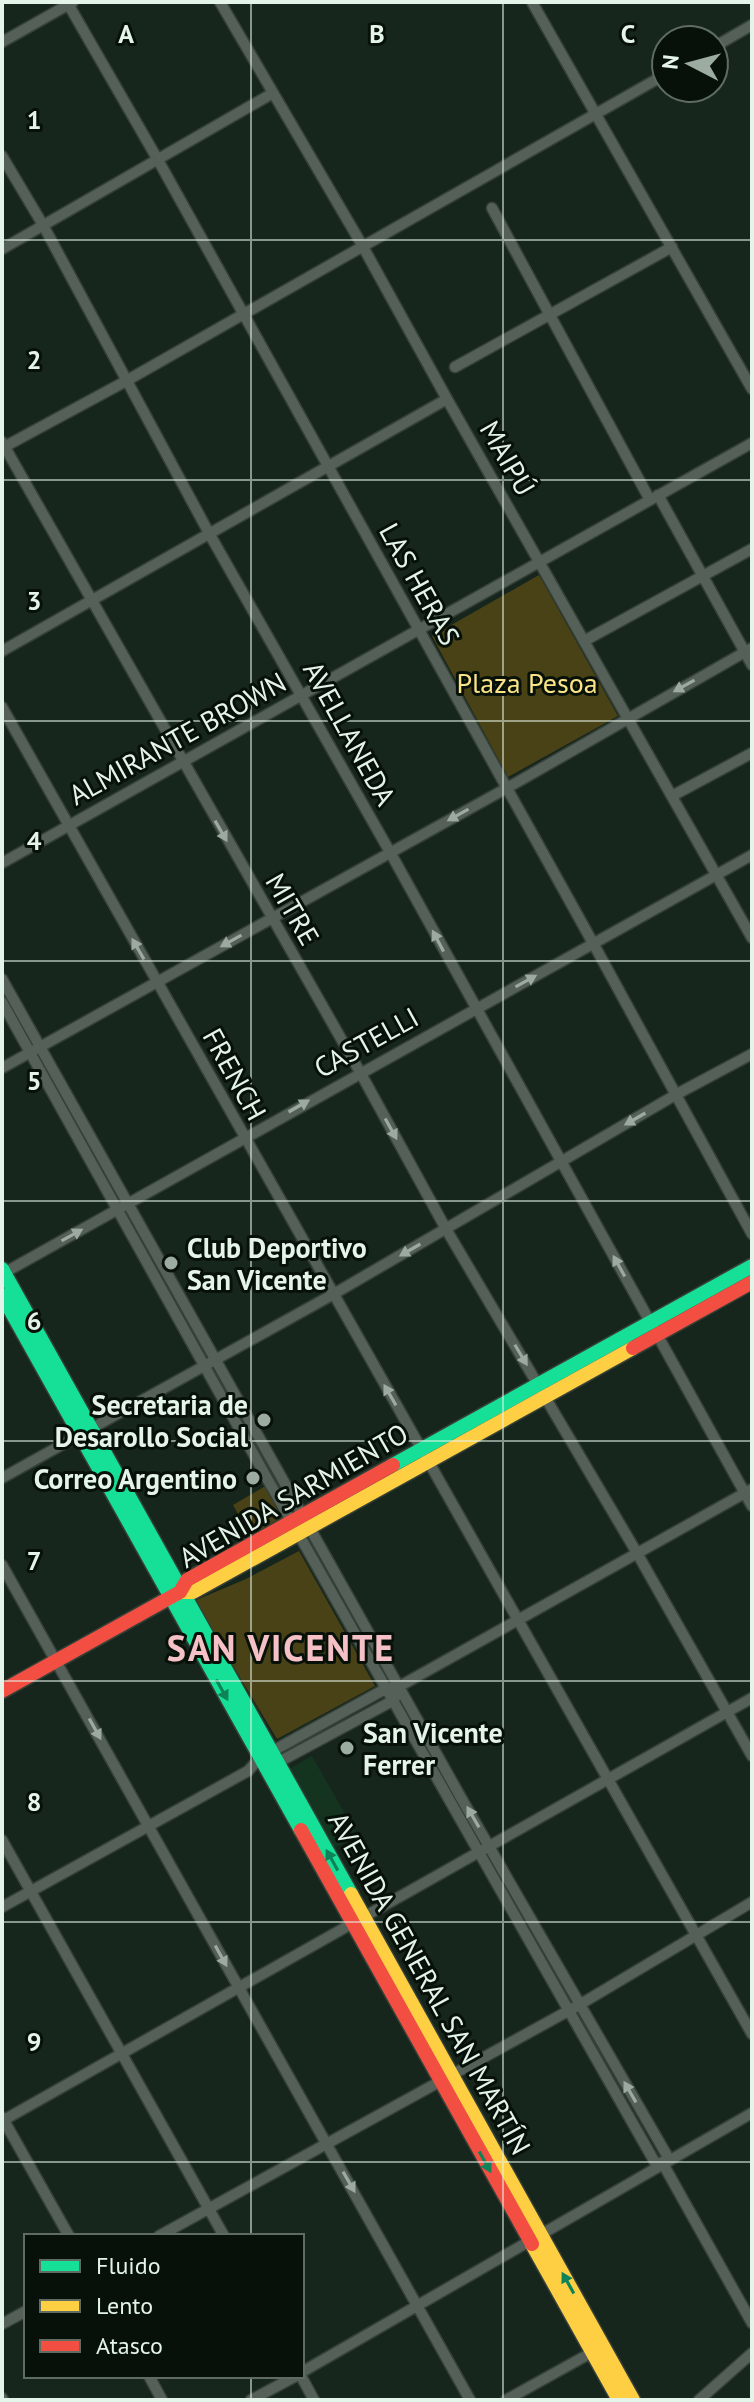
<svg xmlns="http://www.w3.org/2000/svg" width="754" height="2402" font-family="'PT Sans',sans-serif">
  <rect width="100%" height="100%" fill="#17261c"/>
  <path fill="#14341f" d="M312,1756L357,1835L332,1849L288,1777L289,1769Z"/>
  <path fill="#494216" d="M539,575L618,716L508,777L432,636Z
    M267,1485L287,1520L253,1540L233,1505Z
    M299,1551L375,1686L277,1739L194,1601L246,1579Z"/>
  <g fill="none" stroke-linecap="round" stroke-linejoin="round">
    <g stroke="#354038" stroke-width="13">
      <path id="street" d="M67,2L158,160L593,943L752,1234
        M220,2L362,245L447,399L752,938
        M532,2L752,389
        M2,42L73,2
        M714,47L752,25
        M2,156L43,225L210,535L390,852L752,1506
        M492,208L650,500
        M2,249L273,93
        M455,367L672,247
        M2,442L360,1072L446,1229L637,1553L752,1756
        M2,448L126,381L666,74
        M658,495L752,665
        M584,641L752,549
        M2,651L447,399
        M2,707L752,2034
        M672,796L752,753
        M2,863L752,443
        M2,979L464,1803L669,2159
        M2,1002L269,1482L657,2166
        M2,1068L507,788L752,648
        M2,1274L752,855
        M2,1478L332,1295L677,1094L752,1054
        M2,1565L470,2400
        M275,1764L394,1700L396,1696
        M2,1840L224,2236
        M2,1907L248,1771L260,1758L387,1688L400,1686L752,1489
        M2,2117L69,2236
        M2,2121L752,1698
        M662,2162L752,2323
        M159,2236L579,2005L752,1902
        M2,2324L26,2311
        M302,2372L752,2113
        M149,2376L162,2400
        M301,2376L314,2400
        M2,2398L3,2400
        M251,2400L296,2376
        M506,2400L598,2349
        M699,2400L752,2353"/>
    </g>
    <g stroke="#354038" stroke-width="17">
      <path id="fast" d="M2,1269L351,1894
        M2,1295L301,1830
        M393,1465L752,1266"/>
    </g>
    <g stroke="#354038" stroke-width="17">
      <path id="slow" d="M180,1592H193L633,1348
        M351,1894L633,2400
        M532,2244L619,2400"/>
    </g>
    <g stroke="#354038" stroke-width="17">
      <path id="jam" d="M633,1348L752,1282
        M2,1691L180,1592L187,1580L393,1465
        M301,1830L532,2244"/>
    </g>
    <use href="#street" stroke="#556158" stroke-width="10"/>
    <use href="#fast" stroke="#16e098" stroke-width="14"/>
    <use href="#slow" stroke="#ffcf43" stroke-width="14"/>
    <use href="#jam" stroke="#f24e42" stroke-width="14"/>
  </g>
  <defs><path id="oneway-solid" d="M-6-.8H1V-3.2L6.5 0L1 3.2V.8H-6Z" transform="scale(2)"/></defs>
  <g fill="#9caaa0">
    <use href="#oneway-solid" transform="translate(684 686) rotate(151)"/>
    <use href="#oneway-solid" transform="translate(458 815) rotate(151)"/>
    <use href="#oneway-solid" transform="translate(221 831) rotate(60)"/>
    <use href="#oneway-solid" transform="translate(231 941) rotate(151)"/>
    <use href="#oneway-solid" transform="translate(438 941) rotate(-118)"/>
    <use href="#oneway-solid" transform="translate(138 949) rotate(-120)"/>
    <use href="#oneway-solid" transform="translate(526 981) rotate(-29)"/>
    <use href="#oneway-solid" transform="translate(299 1106) rotate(-30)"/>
    <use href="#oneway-solid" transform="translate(635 1119) rotate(150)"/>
    <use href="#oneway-solid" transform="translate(391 1129) rotate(61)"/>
    <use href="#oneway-solid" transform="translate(72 1235) rotate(-29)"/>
    <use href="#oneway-solid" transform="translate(410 1250) rotate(150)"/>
    <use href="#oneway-solid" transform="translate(619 1266) rotate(-119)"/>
    <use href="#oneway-solid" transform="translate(521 1355) rotate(59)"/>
    <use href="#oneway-solid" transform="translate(390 1395) rotate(-120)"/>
    <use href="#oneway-solid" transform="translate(95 1729) rotate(61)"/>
    <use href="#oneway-solid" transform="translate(473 1817) rotate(-120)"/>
    <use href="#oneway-solid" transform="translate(221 1956) rotate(61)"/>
    <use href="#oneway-solid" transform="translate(630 2092) rotate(-120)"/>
    <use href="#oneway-solid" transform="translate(349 2182) rotate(60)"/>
  </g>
  <g fill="#0f8358">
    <use href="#oneway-solid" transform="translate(222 1690) rotate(61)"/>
    <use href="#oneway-solid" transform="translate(332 1860) rotate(-119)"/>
    <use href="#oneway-solid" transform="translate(485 2162) rotate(61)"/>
    <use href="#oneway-solid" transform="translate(568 2283) rotate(-119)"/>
  </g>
  <path fill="none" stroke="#e4f4e8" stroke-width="2" stroke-opacity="0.55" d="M251,2V2236M503,2V2400M2,240H752M2,480H752M2,721H752M2,961H752M2,1201H752M2,1441H752M2,1681H752M2,1922H752M2,2162H752M251,2376V2400"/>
  <g fill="#9caca1" stroke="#071109" stroke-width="3">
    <circle cx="171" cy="1263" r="8"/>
    <circle cx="264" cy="1420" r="8"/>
    <circle cx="253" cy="1478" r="8"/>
    <circle cx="347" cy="1748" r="8"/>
  </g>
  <g text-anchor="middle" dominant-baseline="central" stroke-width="6" stroke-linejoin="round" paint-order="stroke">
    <g font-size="28" fill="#e4f4e8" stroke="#071109">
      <text transform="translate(508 458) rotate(60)">MAIPÚ</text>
      <text transform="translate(420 584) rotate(61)">LAS HERAS</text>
      <text transform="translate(350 733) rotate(61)">AVELLANEDA</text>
      <text transform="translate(177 738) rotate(-29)">ALMIRANTE BROWN</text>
      <text transform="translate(293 909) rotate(60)">MITRE</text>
      <text transform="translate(366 1042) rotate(-29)">CASTELLI</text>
      <text transform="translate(235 1074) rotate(61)">FRENCH</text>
      <text transform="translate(293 1495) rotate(-30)">AVENIDA SARMIENTO</text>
      <text transform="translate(430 1983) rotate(61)">AVENIDA GENERAL SAN MARTÍN</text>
    </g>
    <g font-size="28" fill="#fae486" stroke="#071109">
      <text x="527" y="682">Plaza Pesoa</text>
    </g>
    <g font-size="28" font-weight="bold" fill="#e4f4e8" stroke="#071109" text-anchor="start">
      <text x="187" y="1247">Club Deportivo<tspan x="187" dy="32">San Vicente</tspan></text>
      <text x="248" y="1404" text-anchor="end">Secretaria de<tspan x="248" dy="32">Desarollo Social</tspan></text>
      <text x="237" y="1478" text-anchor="end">Correo Argentino</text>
      <text x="363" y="1732">San Vicente<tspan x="363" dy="32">Ferrer</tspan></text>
    </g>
    <g font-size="36" font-weight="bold" letter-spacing="2" fill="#f5c1c6" stroke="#071109">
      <text x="281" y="1647">SAN VICENTE</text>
    </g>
  </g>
  <g font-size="26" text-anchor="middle" font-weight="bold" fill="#e4f4e8" stroke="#071109" stroke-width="6" stroke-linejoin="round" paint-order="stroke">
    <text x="126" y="43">A</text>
    <text x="377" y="43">B</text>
    <text x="628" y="43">C</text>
    <text x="34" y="129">1</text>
    <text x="34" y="369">2</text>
    <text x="34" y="610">3</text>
    <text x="34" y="850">4</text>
    <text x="34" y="1090">5</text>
    <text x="34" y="1330">6</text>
    <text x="34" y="1570">7</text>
    <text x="34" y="1811">8</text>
    <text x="34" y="2051">9</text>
  </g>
  <rect width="754" height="2402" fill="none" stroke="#e4f4e8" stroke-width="8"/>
  <rect x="24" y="2234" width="280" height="144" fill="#071109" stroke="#5f6c62" stroke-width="2"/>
  <rect x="40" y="2260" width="40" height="12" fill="#16e098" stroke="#5f6c62" stroke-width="2"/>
  <text x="96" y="2274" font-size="24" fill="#e4f4e8">Fluido</text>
  <rect x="40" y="2300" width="40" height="12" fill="#ffcf43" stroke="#5f6c62" stroke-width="2"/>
  <text x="96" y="2314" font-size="24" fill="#e4f4e8">Lento</text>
  <rect x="40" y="2340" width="40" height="12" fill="#f24e42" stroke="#5f6c62" stroke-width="2"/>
  <text x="96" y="2354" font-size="24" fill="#e4f4e8">Atasco</text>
  <g transform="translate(690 64) rotate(276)"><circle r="38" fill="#071109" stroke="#5f6c62" stroke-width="2"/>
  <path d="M0-6L14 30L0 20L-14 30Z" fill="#9caca1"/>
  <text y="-12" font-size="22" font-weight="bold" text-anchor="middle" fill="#e4f4e8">N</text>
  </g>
</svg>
